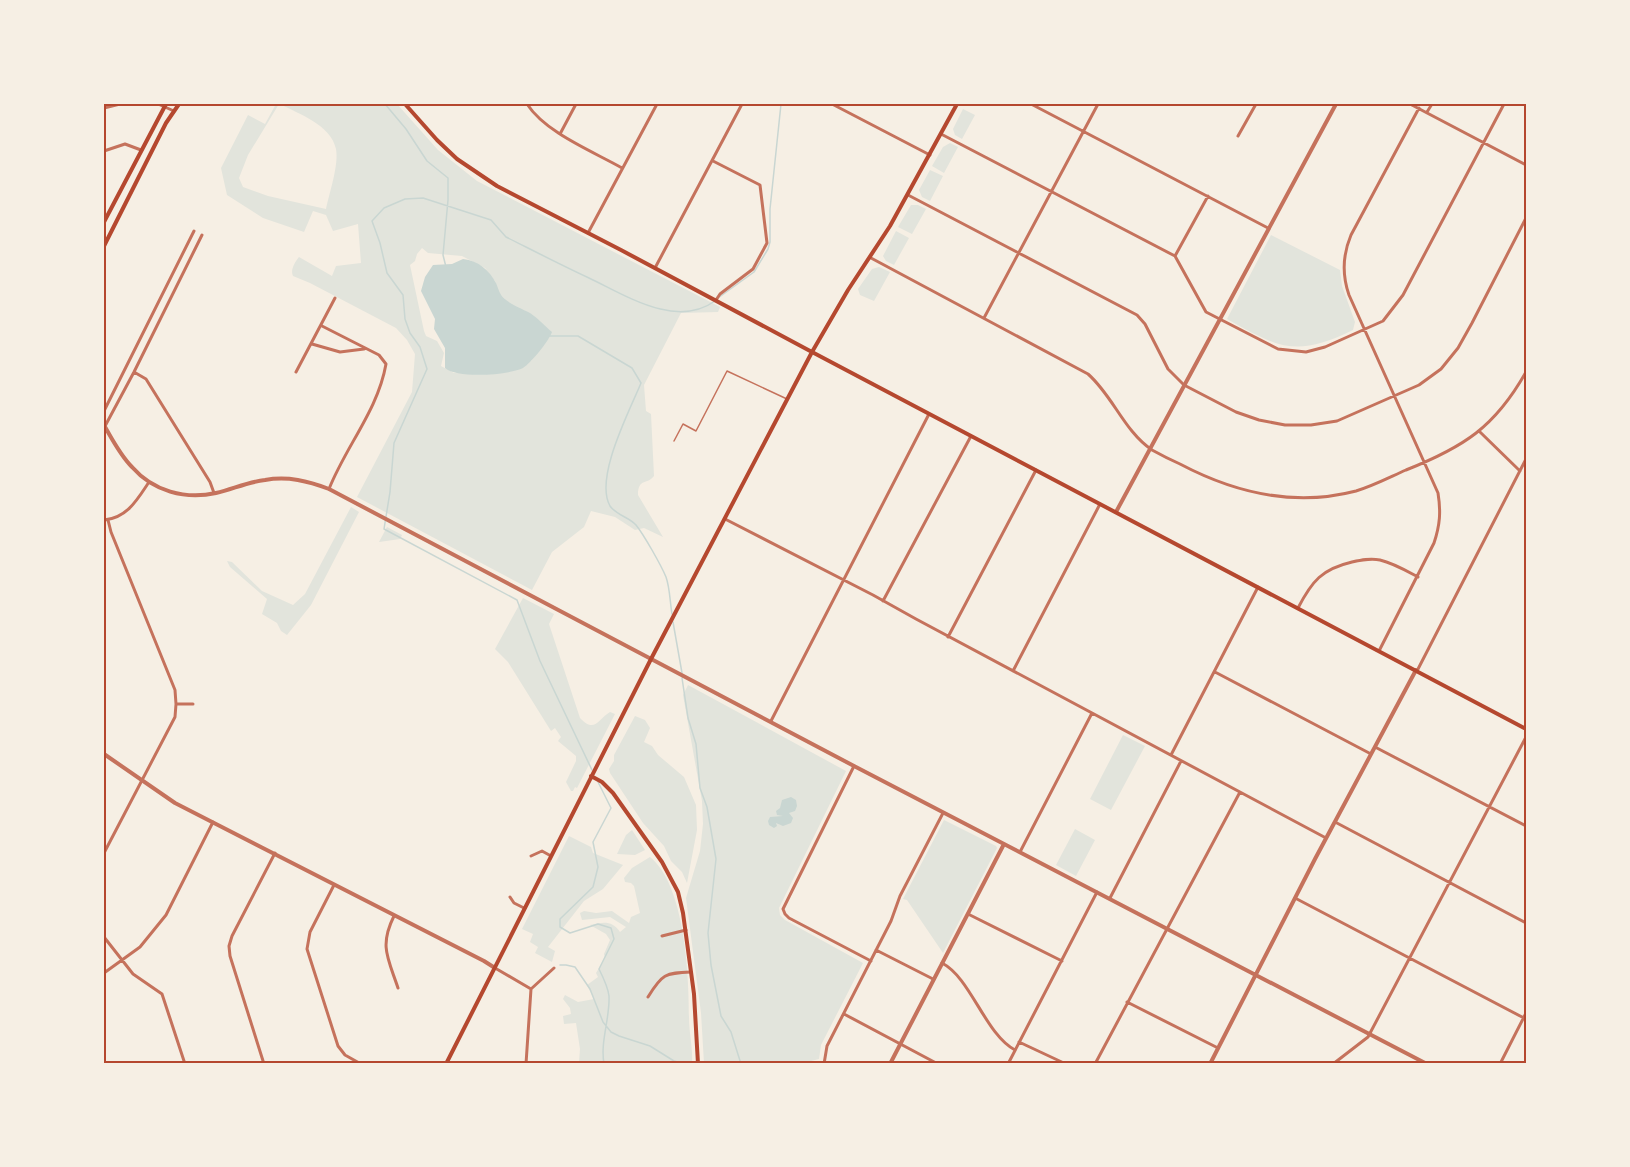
<svg xmlns="http://www.w3.org/2000/svg" width="1630" height="1167" font-family="'Archivo Narrow',sans-serif">
  <rect width="100%" height="100%" fill="#f6efe4"/>
  <path fill="#e2e4dc" fill-rule="evenodd" d="M276,104H279L248,155L239,178L243,187L268,196L326,209C329,194 339,165 336,149C331,125 299,114 280,104H397L438,150L477,181L720,307L718,312L681,313L644,385L646,411L651,414L654,476C647,485 638,478 638,495L663,537L644,528L635,530L615,517L591,511L584,527L552,552L532,590L357,497L412,392L415,354L407,340L396,328L310,283L293,276C290,270 295,262 299,257L332,276L336,266L361,263L358,224L333,231L326,215L313,211L304,232L263,218L227,195L221,168L248,115L265,124ZM422,248L428,253L462,256L485,268L495,281L499,294L505,299L512,306L533,315L551,332L549,338L531,361L454,373L441,366L444,353L437,341L426,336L424,331L410,265L415,261L417,254Z
    M963,109L975,115L962,139L955,135L953,129Z
    M950,143L958,147L944,173L932,166L943,147Z
    M930,170L943,176L930,201L922,197L919,190Z
    M911,205H918L926,209L912,234L898,227Z
    M896,231L909,238L894,265L886,261L883,256Z
    M1271,235L1340,270L1342,286L1355,322L1353,330C1296,358 1279,348 1227,319Z
    M879,267L890,272L874,301L860,295L858,289L872,269Z
    M351,507L359,512L311,605L287,635L281,631L277,623L262,614L267,599L230,567L227,561L232,562L262,591L293,605L305,594Z
    M387,527L402,535L400,539L379,542Z
    M523,598L554,614L549,624L580,718C595,734 598,719 610,712L615,714L577,788L575,787L573,791H571L566,782L576,761V756L558,741L561,737L555,728L551,731L508,662L495,649Z
    M688,685L846,771L779,908L780,915L785,920L863,963L821,1045L819,1059L811,1061L809,1063H704L701,1013L686,898L700,851L703,824L702,801L683,695Z
    M635,716L645,720L650,728L644,742L652,746L658,755L684,777L696,805L697,830L687,883L682,872L671,861L664,846L643,823L610,773L609,769L614,761V755Z
    M1123,735L1145,746L1111,810L1090,799Z
    M944,820L996,846L997,848L943,953L907,900L903,899Z
    M1075,829L1095,840L1076,876L1056,865Z
    M632,830L645,850L635,855L617,854L626,835Z
    M569,836L591,847L593,853L623,865L603,889L584,901L548,947L555,951L552,962L535,953L538,947L530,942L533,934L522,929Z
    M650,857C685,885 689,975 689,1017C689,1033 693,1048 692,1063H579L580,1049L576,1023L564,1024L563,1016L571,1014L570,1008L563,999L565,995L578,1002L594,999L587,985L598,977L596,973L605,958L604,954L610,940L606,934L590,925C603,922 612,920 620,932L626,927L610,917L582,920L580,913L584,911L596,913L612,911L629,923L631,917L640,913L634,886L631,883L625,882L624,878L632,868Z"/>
  <path fill="#c9d6d2" d="M463,259C479,261 489,270 496,283C499,290 499,294 505,299C513,306 521,308 530,313C538,318 545,326 552,332C549,341 531,363 523,368C509,375 457,379 445,368V348L434,329L435,319L421,291L425,277L433,265L452,264Z
    M791,797L796,800L797,806L795,811L789,813L793,818L791,823L783,826L776,823L777,826L774,828L769,825L768,821L770,817L783,816L777,815L776,811L780,808L782,800Z"/>
  <g fill="none" stroke-linecap="round" stroke-linejoin="round">
    <path stroke="#c9d6d2" stroke-width="1.5" d="M385,104L406,129L427,161L448,178V200L443,255L446,267
      M718,298L754,272L768,249L770,242V209L781,104
      M549,336H578L632,368L641,383C630,410 594,478 610,506C616,515 629,517 636,525C644,535 661,565 666,577C670,588 670,603 672,614
      M673,622L682,673
      M682,678L688,718L696,744L700,788L707,807L716,859L708,933L711,965L721,1016L731,1032L741,1064
      M592,770L540,661L517,600L384,529L390,492L394,443L427,369L420,347L410,333L405,319L403,295L387,273L380,243L372,221L384,208L405,199L423,198L491,220L506,237C534,251 561,265 589,278C625,295 676,329 715,301
      M598,782L611,808L593,842L598,867L593,887L560,919V927L570,933L598,924L611,928L614,939L599,969C603,977 608,987 609,996C610,1019 600,1041 604,1064
      M560,965H566L575,967L590,989L603,1022L611,1032L619,1036L650,1046L674,1061L685,1064"/>
    <path stroke="#c5725c" stroke-width="1.5" d="M674,441L683,424L696,431L727,371L787,399"/>
    <path stroke="#c5725c" stroke-width="3" d="M158,104L174,111
      M527,104C546,133 592,151 622,168
      M832,104L930,155
      M1031,104L1268,228
      M1410,104L1526,165
      M104,108L120,104
      M1427,112L1432,104
      M560,134L576,104
      M941,134L1175,256L1206,312L1278,349L1306,352L1325,347L1383,321L1403,295L1504,104
      M1238,136L1256,104
      M104,151L125,144L141,150
      M713,161L760,185L767,243L753,269L720,294L716,300
      M908,195L1137,315L1145,324L1168,369L1184,385L1236,412L1259,420L1285,425H1311L1337,421L1419,385L1441,369L1458,348L1472,323L1526,218
      M588,233L657,104
      M1175,256L1208,196
      M871,258L1088,374C1113,396 1124,431 1152,450C1161,455 1171,460 1180,464C1235,493 1295,507 1356,491C1373,486 1390,477 1406,470C1464,447 1495,427 1526,372
      M655,268L742,104
      M984,318L1098,104
      M322,326L379,355L386,364C378,410 346,446 329,489
      M312,344L340,352L364,349
      M134,372L146,379L210,482L214,493
      M296,372L335,298
      M104,411L194,231
      M104,428L134,372L202,235
      M1480,432L1520,471
      M725,519L873,595L916,619L1326,838
      M104,520C127,518 137,500 149,482
      M883,601L971,436
      M1298,608C1312,581 1322,569 1352,562C1361,560 1370,558 1380,560C1393,563 1405,570 1418,577
      M948,637L1036,470
      M1379,651L1434,543C1440,525 1441,512 1438,493L1349,295C1342,275 1343,254 1351,235L1419,108
      M1013,671L1100,504
      M1417,671L1526,459
      M1215,672L1371,754
      M176,704H193
      M771,721L929,414
      M1375,747L1526,826
      M1171,755L1258,587
      M854,766L783,909L785,914L789,918L871,961
      M1335,822L1526,923
      M1020,852L1092,713
      M104,853L175,717L176,704L175,690L111,532L108,520
      M531,856L542,851L551,856
      M334,885L310,932L307,949L338,1046L345,1055L361,1064
      M510,897L514,903L524,908
      M1110,898L1181,761
      M1295,898L1524,1018
      M968,914L1062,961
      M394,916C379,946 388,958 398,988
      M662,936L686,930
      M104,937L133,974L162,994L185,1064
      M876,950L933,979
      M942,963C971,978 985,1034 1015,1050
      M495,968L531,989
      M104,973L140,947L166,915L213,822
      M648,997C662,974 665,973 691,972
      M1127,1002L1218,1048
      M844,1014L938,1064
      M1019,1042L1066,1064
      M104,1060L105,1064
      M264,1064L230,956L229,946L232,936L275,853
      M526,1064L531,989L554,968
      M824,1064L827,1046L891,921L900,896L943,813
      M1008,1064L1097,892
      M1095,1064L1240,792
      M1333,1064L1368,1037L1526,737
      M1500,1064L1526,1013"/>
    <path stroke="#c5725c" stroke-width="4" d="M104,425C112,439 120,455 132,467C153,491 185,500 216,493C233,489 248,482 265,480C288,476 308,481 329,489L854,766L1427,1064
      M1116,512L1336,104
      M104,754L175,803L484,961L495,968
      M890,1064L1004,844
      M1210,1064L1315,859L1416,670"/>
    <path stroke="#b5482f" stroke-width="4" d="M405,104L437,140L457,159L497,186L621,250L812,352L1526,729
      M104,222L166,104
      M104,246L166,123L179,104
      M591,776L602,782L613,793L662,862L678,892L683,913L694,994L698,1064
      M446,1064L651,659L812,352L848,290L890,226L957,104"/>
  </g>
  <rect width="1630" height="1167" fill="none" stroke="#f6efe4" stroke-width="210"/>
  <rect x="105" y="105" width="1420" height="957" fill="none" stroke="#b5482f" stroke-width="2"/>
</svg>
